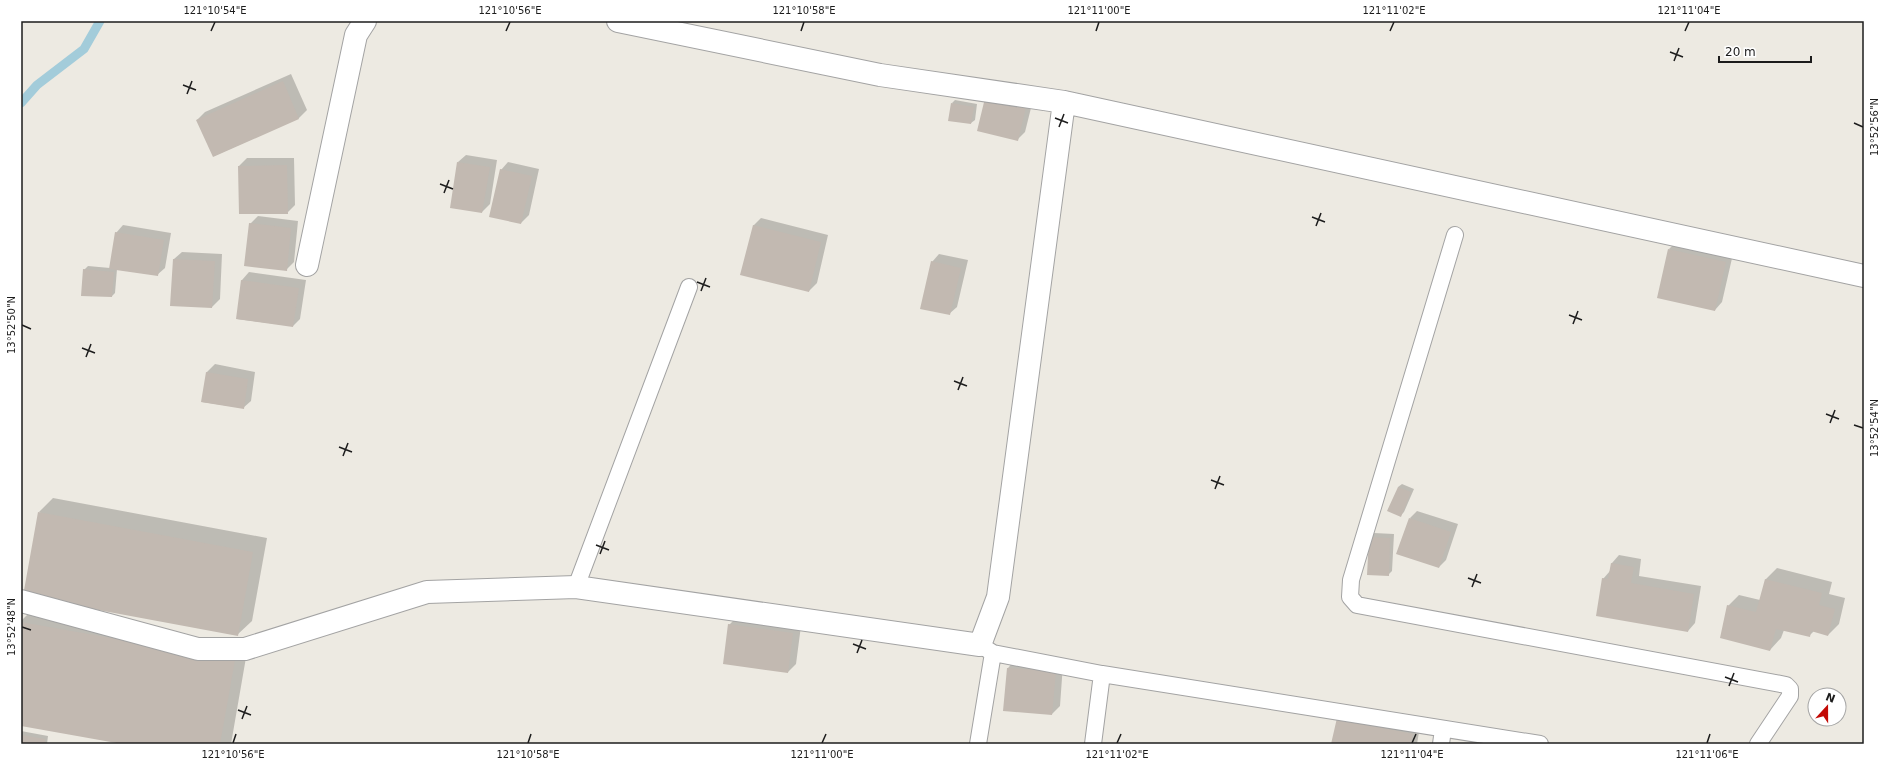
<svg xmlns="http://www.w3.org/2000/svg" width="1885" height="765" font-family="'DejaVu Sans',sans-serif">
  <rect width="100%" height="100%" fill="#edeae2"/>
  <path fill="#0003" d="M291,74L307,110L299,118L214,156L197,120L205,112Z
    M994,90L1033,100L1025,132L1017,140Z
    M955,100L977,104L975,120L971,123L952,103Z
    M466,155L497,160L490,204L482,212L458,162Z
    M247,158H294L295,205L288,212L239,166Z
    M508,162L539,169L529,215L521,223L501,170Z
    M258,216L298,221L294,262L286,270L250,224Z
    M761,218L828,235L817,283L809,291L753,226Z
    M123,225L171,233L165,268L157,275L117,269L115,293L112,296L84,270L88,266L110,268L116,233Z
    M1676,242L1733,254L1722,302L1715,310L1669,249Z
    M182,252L222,254L220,299L212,307L171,305L174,259Z
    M939,254L968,260L957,307L949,314L932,262Z
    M249,272L306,280L300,319L293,326L237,319L242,280Z
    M215,364L255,372L251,401L243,408L202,402L207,372Z
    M1402,484L1414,489L1404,512L1400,516L1398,487Z
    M53,498L267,538L252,621L237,635L39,512Z
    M1417,511L1458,524L1446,560L1439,567L1410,518Z
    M1374,533L1394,534L1392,571L1388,575L1370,537Z
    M1619,555L1641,559L1639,576L1701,586L1695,623L1688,631L1603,579L1610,571L1612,563Z
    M1777,568L1832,582L1829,594L1845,598L1839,624L1828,635L1814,631L1809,636L1784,630L1781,638L1770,650L1728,606L1739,595L1760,600L1766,579Z
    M34,608L248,646L231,744H128L21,725V621Z
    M737,617L801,626L796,664L788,672L729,625Z
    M1015,660L1063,664L1060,706L1052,714L1004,710L1008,668Z
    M1338,718L1420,726L1417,744H1332Z
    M21,731L48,736L47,744H21Z"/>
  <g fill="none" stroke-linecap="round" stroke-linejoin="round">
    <path stroke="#a3ccda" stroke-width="9" d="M21,103L37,85L84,49L100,21"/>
  </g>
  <path fill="#c2b9b1" d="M283,81L299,119L213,157L196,120Z
    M985,98L1026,107L1018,141L977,131Z
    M951,103L974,107L971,124L948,121Z
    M457,162L490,167L482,213L450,208Z
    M287,165L288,214H239L238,166Z
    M500,169L532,176L521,224L489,217Z
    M249,223L291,228L287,271L244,266Z
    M753,225L821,242L809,292L740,275Z
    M115,232L164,240L158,276L109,269Z
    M1668,249L1726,262L1715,311L1657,298Z
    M173,259L215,261L212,308L170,306Z
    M931,261L961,268L950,315L920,309Z
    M83,269L114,272L112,297L81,296Z
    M241,280L299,288L293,327L236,319Z
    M206,372L248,379L244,409L201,402Z
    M1398,487L1411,492L1401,517L1387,511Z
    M38,512L253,552L238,636L23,596Z
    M1409,518L1451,532L1439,568L1396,554Z
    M1369,537L1390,538L1389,576L1367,575Z
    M1611,563L1634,567L1631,583L1694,594L1688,632L1596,616L1602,578L1608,579Z
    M1765,579L1822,593L1819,605L1835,609L1828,636L1811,631L1810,637L1776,629L1770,651L1720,638L1727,605L1756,612Z
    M21,622L235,660L220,744H122L21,726Z
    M728,624L793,633L788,673L723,664Z
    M1007,668L1056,671L1052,715L1003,711Z
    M1337,718L1413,734L1411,744H1331Z
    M21,735L45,739V744H21Z"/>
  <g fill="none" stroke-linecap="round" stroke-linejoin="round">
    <g stroke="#a3a3a3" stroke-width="18">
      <path id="service" d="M1455,235L1351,580L1350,597L1357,605L1786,685L1790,689V696L1758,744
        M576,587L689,287
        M980,645L993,653L1102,674L1540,744
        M978,744L993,653
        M1093,744L1102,674
        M1441,744L1443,729"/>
    </g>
    <g stroke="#a3a3a3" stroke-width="24">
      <path id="minor" d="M618,21L880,75L1064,102
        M307,265L356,35L365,21
        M21,601L198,649H245L427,592L576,587L980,645L998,597L1064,102L1864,276"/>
    </g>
    <use href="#service" stroke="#fff" stroke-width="16"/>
    <use href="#minor" stroke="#fff" stroke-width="22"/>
  </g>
  <path fill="none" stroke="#1c1c1c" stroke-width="1.5" d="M211,31L215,22M506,31L510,22M801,31L804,22M1096,31L1099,22M1390,31L1394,22M1685,31L1689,22M1670,52L1683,57M1674,61L1679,48M183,85L196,90M187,94L192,81M1055,118L1068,123M1854,123L1863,127M1059,127L1064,114M440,184L453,189M444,193L449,180M1312,217L1325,222M1316,226L1321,213M697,282L710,287M701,291L706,278M1569,315L1582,320M1573,324L1578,311M22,325L31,329M82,348L95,353M86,357L91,344M954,381L967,386M958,390L963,377M1826,414L1839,419M1830,423L1835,410M1854,425L1863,428M339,447L352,452M343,456L348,443M1211,480L1224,485M1215,489L1220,476M596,545L609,550M600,554L605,541M1468,578L1481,583M1472,587L1477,574M22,627L31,630M853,644L866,649M857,653L862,640M1725,677L1738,682M1729,686L1734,673M238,710L251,715M242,719L247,706M233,743L236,734M528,743L531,734M822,743L826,734M1117,743L1121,734M1412,743L1416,734M1707,743L1710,734"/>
  <rect width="1885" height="765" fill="none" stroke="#ffffff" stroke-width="44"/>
  <g transform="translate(1827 707) rotate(21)"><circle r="19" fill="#ffffff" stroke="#a4a4a4"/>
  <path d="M0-3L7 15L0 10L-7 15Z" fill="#c30a05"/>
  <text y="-6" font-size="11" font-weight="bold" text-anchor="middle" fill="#1c1c1c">N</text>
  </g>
  <path d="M1719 56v6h92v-6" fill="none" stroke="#1c1c1c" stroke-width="2"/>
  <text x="1725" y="56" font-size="12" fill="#1c1c1c" stroke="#ffffff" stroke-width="3" paint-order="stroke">20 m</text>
  <rect x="22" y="22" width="1841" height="721" fill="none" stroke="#1c1c1c" stroke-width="1.5"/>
  <g font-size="10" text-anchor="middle" fill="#1c1c1c">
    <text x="215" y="14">121°10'54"E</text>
    <text x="510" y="14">121°10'56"E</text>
    <text x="804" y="14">121°10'58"E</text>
    <text x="1099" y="14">121°11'00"E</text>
    <text x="1394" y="14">121°11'02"E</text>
    <text x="1689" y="14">121°11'04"E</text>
    <text transform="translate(1874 127) rotate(-90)" y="4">13°52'56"N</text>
    <text transform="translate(11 325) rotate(-90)" y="4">13°52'50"N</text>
    <text transform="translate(1874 428) rotate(-90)" y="4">13°52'54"N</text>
    <text transform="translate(11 627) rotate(-90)" y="4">13°52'48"N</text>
    <text x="233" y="758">121°10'56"E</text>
    <text x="528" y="758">121°10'58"E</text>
    <text x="822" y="758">121°11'00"E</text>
    <text x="1117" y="758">121°11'02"E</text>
    <text x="1412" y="758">121°11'04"E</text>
    <text x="1707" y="758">121°11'06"E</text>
  </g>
</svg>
